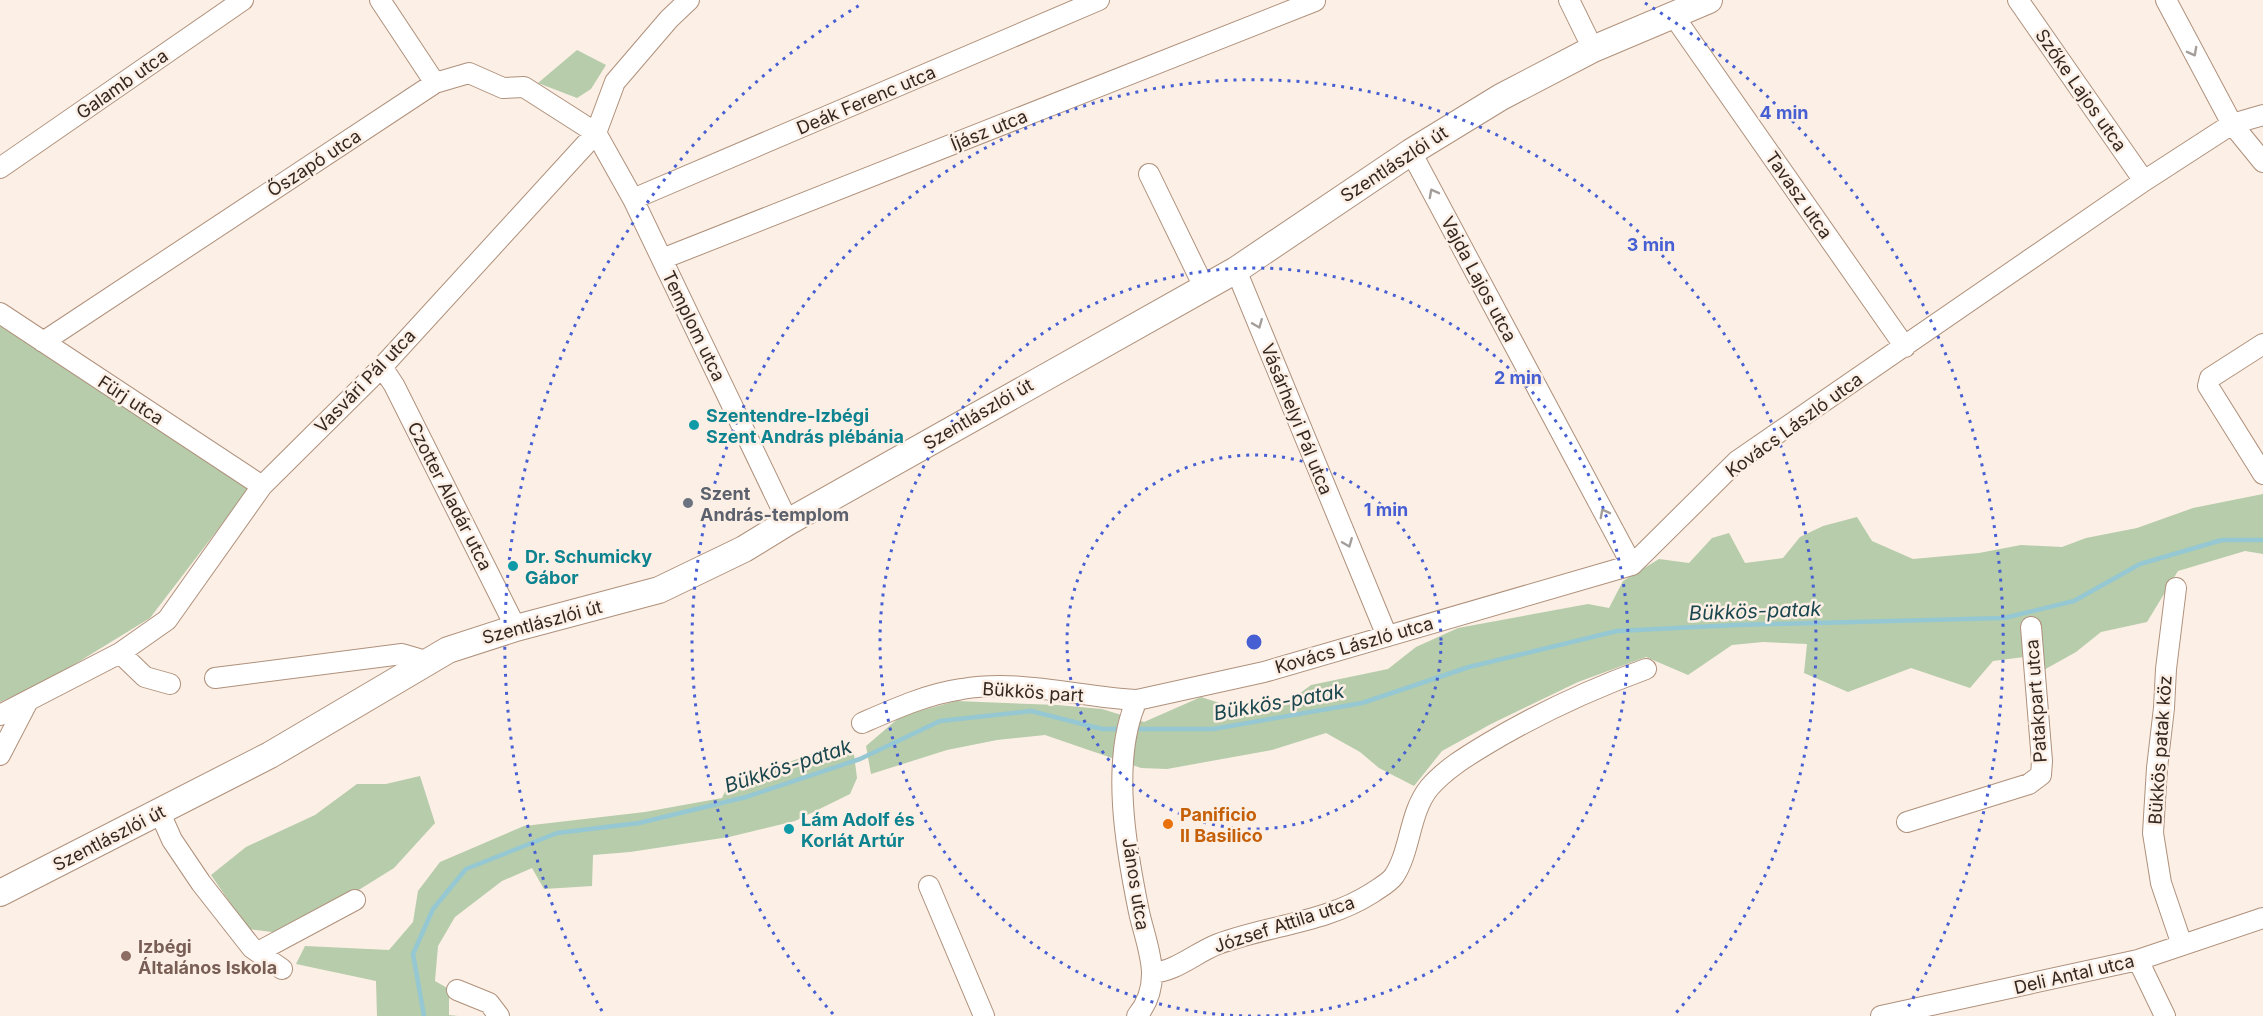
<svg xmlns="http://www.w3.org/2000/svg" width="2263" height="1016" font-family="Inter,sans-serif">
  <rect width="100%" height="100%" fill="#fcefe5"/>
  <path fill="#b6ccaa" d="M577,50L606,65L591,89L577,98L538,83Z
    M0,326L251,486L150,618L49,680L0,702Z
    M2263,494V554L2245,551L2178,571L2147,622L2101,632L2076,652L2042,671L2024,657L1993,661L1970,688L1911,668L1848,692L1804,673L1807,644L1763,642L1732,645L1688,675L1646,657L1578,682L1491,724L1442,751L1414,786L1379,768L1360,752L1326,733L1272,750L1167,769L1141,768L1045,735L997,740L947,750L871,774L866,746L901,716L956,701L1057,705L1102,709L1144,722L1201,697L1238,709L1287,703L1311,685L1388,669L1416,647L1458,628L1588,604L1609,608L1623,581L1659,559L1689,563L1712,538L1729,533L1745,563L1783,558L1800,537L1823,526L1857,517L1872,541L1913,559L1979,553L2021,545L2062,547L2086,538L2137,528L2193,508Z
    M847,746L854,754L857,778L850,794L795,821L729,837L630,852L593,855L592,886L544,889L532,868L502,881L455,917L438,946L435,981L449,989V1015L458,1016H377L376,981L296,964L305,946L389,950L413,922L418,891L440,862L524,826L645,812L722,798L729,783L832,747Z
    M420,776L435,823L394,868L288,934L248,929L211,875L246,847L315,815L357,784H386Z"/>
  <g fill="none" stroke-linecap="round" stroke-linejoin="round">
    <path stroke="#95c8d2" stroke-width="4.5" d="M1134,729H1213L1362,703L1469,667L1617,631L1736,625L2004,618L2074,601L2140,564L2222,540H2263
      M424,1016L413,954L433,909L466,869L557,833L639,823L746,797L860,759L940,721L1031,711L1102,729H1123"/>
    <g stroke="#af917c" stroke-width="22">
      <path id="minor" d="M380,0L435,83
        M1569,0L1593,49
        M2018,0L2144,181
        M2166,0L2232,124L2263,162
        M1673,15L1905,347
        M1411,152L1632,565
        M0,168L243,0
        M1149,174L1204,287
        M633,199L1099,0
        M662,259L1315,1
        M1236,270L1387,636
        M0,313L262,486
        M43,342L435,83L469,73L503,88L524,87L596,133L633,199L788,522
        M2263,344L2210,378L2208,386L2263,474
        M382,367L394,385L516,628
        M2176,588L2166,669L2164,708L2157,768L2153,833L2161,883L2182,945
        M120,653L145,677L170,684
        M215,678L402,654L426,661
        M0,715L120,653L167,620L262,486L382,367L596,133L615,82L669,19L689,0
        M862,723C894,709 927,694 962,689C1020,679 1080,697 1137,700
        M0,755L27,703
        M160,813L172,840L201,883L252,948L282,969
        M1907,822L2029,784L2041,775L2042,761L2031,627
        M929,886L984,1016
        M258,952L355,900
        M2138,960L2165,1016
        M1152,973C1177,971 1195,953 1218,944C1269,925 1325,923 1372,893C1379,888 1389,883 1394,876C1411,850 1409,813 1429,788C1444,770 1467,756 1487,744C1537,714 1591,689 1646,669
        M457,990L489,1003L499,1016
        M1137,1016C1147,1004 1152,990 1152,974C1152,954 1143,931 1139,912C1126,849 1110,759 1137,700L1264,672L1632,565L1737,461L2144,181L2232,124L2263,115
        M1881,1016L2138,960L2263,918"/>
    </g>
    <g stroke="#af917c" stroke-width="28">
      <path id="major" d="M0,893L270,755L448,650L516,628L659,590L744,549L788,522L1236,270L1411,152L1501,97L1593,49L1709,0"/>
    </g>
    <use href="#minor" stroke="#fff" stroke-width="20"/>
    <use href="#major" stroke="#fff" stroke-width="26"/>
  </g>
  <defs><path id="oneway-chevron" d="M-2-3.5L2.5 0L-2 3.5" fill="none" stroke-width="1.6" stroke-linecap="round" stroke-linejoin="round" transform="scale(1.5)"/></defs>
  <g stroke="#a49e9b">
    <use href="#oneway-chevron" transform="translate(2193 52) rotate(62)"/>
    <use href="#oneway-chevron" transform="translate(1433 193) rotate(-118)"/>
    <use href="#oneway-chevron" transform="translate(1258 324) rotate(68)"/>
    <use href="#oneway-chevron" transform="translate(1604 513) rotate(-118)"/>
    <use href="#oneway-chevron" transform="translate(1348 543) rotate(68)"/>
  </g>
  <g fill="none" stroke="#465fd3" stroke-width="3" stroke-dasharray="3 6">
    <circle cx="1254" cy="642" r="187"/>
    <path d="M1251 1016A374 374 0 1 1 1257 1016"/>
    <path d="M833 1014A562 562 0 1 1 1675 1014"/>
    <path d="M602 1011A749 749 0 0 1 863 3M1645 3A749 749 0 0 1 1906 1011"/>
  </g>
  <g fill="#0f9aa8" stroke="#fcefe5" stroke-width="2">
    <circle cx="694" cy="425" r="6"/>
    <circle cx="513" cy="566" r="6"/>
    <circle cx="789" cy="829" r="6"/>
  </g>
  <circle fill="#6b7280" stroke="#fcefe5" stroke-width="2" cx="688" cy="503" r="6"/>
  <circle fill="#e8710a" stroke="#fcefe5" stroke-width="2" cx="1168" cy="824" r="6"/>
  <circle fill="#8d6e63" stroke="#fcefe5" stroke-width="2" cx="126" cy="956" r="6"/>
  <g text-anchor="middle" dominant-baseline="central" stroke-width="5" stroke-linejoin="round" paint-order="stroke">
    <g font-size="18" fill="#342820" stroke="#fcefe5">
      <text transform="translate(122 84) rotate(-35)">Galamb utca</text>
      <text transform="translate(2081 90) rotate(55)">Szőke Lajos utca</text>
      <text transform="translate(866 100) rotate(-23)">Deák Ferenc utca</text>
      <text transform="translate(989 130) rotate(-22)">Íjász utca</text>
      <text transform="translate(314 163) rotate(-33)">Őszapó utca</text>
      <text transform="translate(1394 164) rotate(-33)">Szentlászlói út</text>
      <text transform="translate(1799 195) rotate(55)">Tavasz utca</text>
      <text transform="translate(1479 279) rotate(62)">Vajda Lajos utca</text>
      <text transform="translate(694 326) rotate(64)">Templom utca</text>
      <text transform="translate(365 381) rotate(-46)">Vasvári Pál utca</text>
      <text transform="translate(131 400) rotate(33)">Fürj utca</text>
      <text transform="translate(978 414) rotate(-30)">Szentlászlói út</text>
      <text transform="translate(1297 419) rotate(68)">Vásárhelyi Pál utca</text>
      <text transform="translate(1794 425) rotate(-36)">Kovács László utca</text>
      <text transform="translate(450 496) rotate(63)">Czotter Aladár utca</text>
      <text transform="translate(542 622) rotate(-15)">Szentlászlói út</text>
      <text transform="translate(1354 645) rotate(-16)">Kovács László utca</text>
      <text transform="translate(1033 692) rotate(4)">Bükkös part</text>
      <text transform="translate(2036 701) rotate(-94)">Patakpart utca</text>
      <text transform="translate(2160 750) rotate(-86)">Bükkös patak köz</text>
      <text transform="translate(109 838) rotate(-27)">Szentlászlói út</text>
      <text transform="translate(1136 884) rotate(81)">János utca</text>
      <text transform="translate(1284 924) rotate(-18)">József Attila utca</text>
      <text transform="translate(2074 974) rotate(-13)">Deli Antal utca</text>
    </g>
    <g font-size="18" font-weight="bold" fill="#0d838f" stroke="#fcefe5" text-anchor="start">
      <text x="706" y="415">Szentendre-Izbégi<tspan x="706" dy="21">Szent András plébánia</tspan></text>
      <text x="525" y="556">Dr. Schumicky<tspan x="525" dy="21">Gábor</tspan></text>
      <text x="801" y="819">Lám Adolf és<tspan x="801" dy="21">Korlát Artúr</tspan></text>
    </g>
    <g font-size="18" font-weight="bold" fill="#5b616d" stroke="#fcefe5" text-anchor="start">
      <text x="700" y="493">Szent<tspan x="700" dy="21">András-templom</tspan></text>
    </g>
    <g font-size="18" font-weight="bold" fill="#c56008" stroke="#fcefe5" text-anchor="start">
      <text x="1180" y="814">Panificio<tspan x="1180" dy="21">Il Basilico</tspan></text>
    </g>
    <g font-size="18" font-weight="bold" fill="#785e54" stroke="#fcefe5" text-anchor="start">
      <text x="138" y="946">Izbégi<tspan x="138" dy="21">Általános Iskola</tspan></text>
    </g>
    <g font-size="20" font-style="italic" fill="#1a474f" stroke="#fcefe5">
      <text transform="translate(1755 611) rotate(-2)">Bükkös-patak</text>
      <text transform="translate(1279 702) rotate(-10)">Bükkös-patak</text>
      <text transform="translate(788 766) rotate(-18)">Bükkös-patak</text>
    </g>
  </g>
  <circle cx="1254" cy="642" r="9" fill="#465fd3" stroke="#fcefe5" stroke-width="3"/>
  <g font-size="18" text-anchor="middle" font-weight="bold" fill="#465fd3" stroke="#fcefe5" stroke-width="5" stroke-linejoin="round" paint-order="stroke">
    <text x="1784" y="119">4 min</text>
    <text x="1651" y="251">3 min</text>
    <text x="1518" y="384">2 min</text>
    <text x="1386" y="516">1 min</text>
  </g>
</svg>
